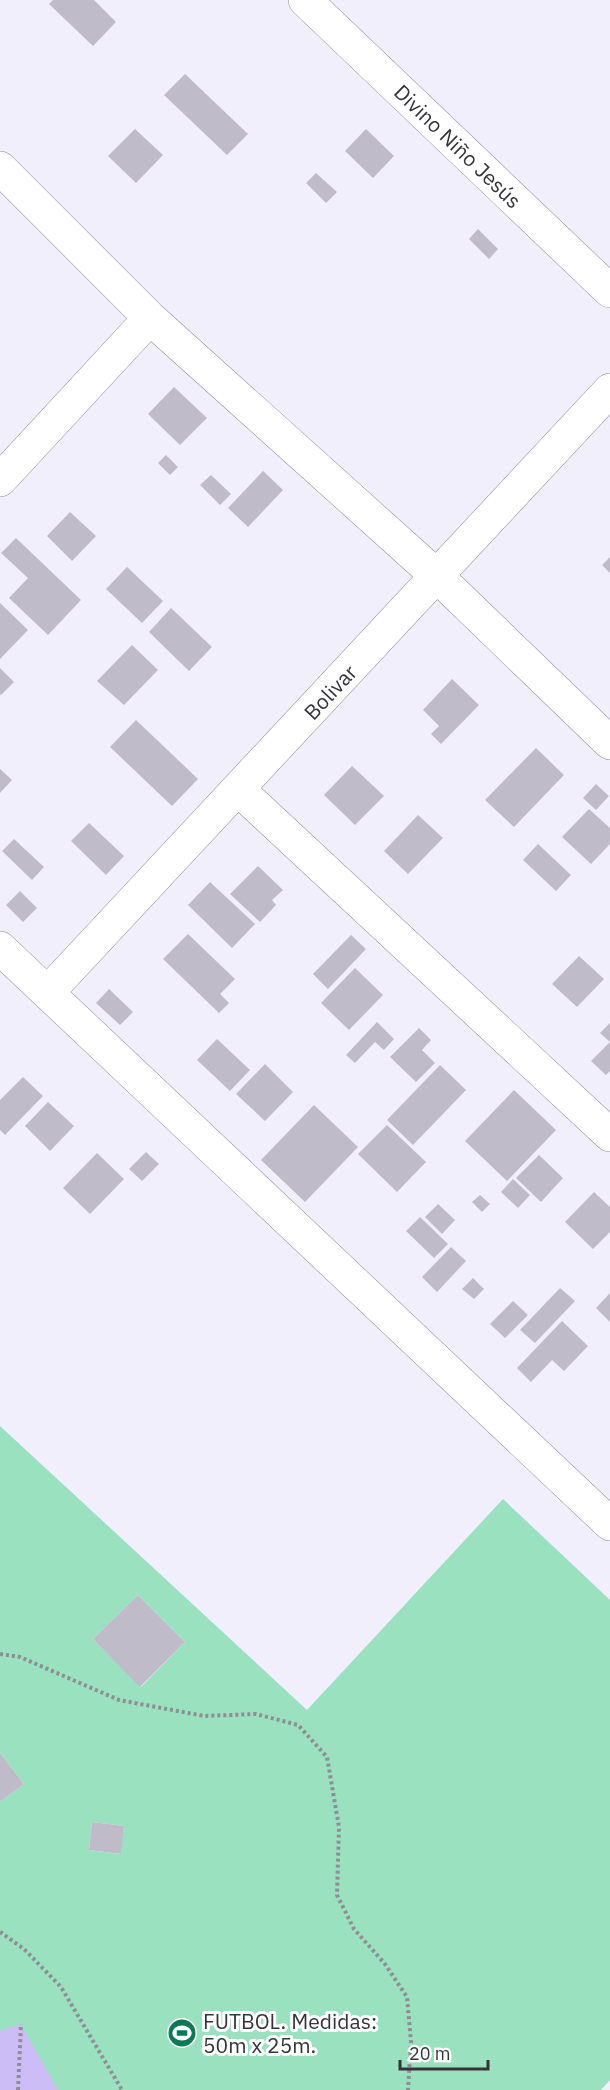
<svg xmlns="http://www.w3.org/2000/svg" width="610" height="2090" font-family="'IBM Plex Sans',sans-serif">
  <rect width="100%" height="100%" fill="#f2effc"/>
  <path fill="#9ae1bf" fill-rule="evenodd" d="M0,1426L307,1710L503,1499L610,1600V2080L601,2090H0V1802L24,1784L0,1753ZM138,1595L185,1642L141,1687L93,1639ZM92,1822L124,1826L120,1854L89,1850Z"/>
  <path fill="#cdbdf7" d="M21,2024L58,2090H0V2031Z"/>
  <path fill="#bfbbc8" d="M53,0H94L116,22L93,46L49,4Z
    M185,74L248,134L227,155L164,95Z
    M135,129L163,155L136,183L108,156Z
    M366,129L394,156L373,178L345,151Z
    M316,173L337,192L326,203L306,183Z
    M478,229L498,249L489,259L469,239Z
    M174,387L207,418L180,445L148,414Z
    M166,455L178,467L170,475L158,463Z
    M263,471L283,490L248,527L228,508Z
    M211,475L231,494L220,505L200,485Z
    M70,512L96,536L72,561L47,536Z
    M16,538L81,600L48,635L9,598L28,578L1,553Z
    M610,557V573L602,565Z
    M127,567L163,601L142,623L106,589Z
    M0,603L28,630L0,659Z
    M171,608L212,647L189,671L149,632Z
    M132,645L158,670L124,705L97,681Z
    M0,668L14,682L1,695L0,694Z
    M452,679L479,705L441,744L431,734L439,726L423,710Z
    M136,720L198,779L172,806L110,747Z
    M536,748L564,775L514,827L485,800Z
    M352,766L384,796L355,825L324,795Z
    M0,769L12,780L0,793Z
    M596,784L609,796L596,810L583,798Z
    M589,809L610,828V844L591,864L562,837Z
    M418,815L443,838L408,874L384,851Z
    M89,823L124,856L106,875L71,841Z
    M14,839L44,867L32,880L2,851Z
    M538,844L571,875L556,891L523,860Z
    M258,866L283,890L272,900L276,905L260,922L230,894Z
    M210,882L255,924L232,948L188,905Z
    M20,891L37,908L23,922L6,905Z
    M188,934L235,979L220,994L229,1003L219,1013L163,959Z
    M351,935L366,949L328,989L313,974Z
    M579,956L604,979L577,1007L552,984Z
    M355,968L383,995L349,1030L321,1003Z
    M109,989L133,1012L120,1025L96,1003Z
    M377,1022L394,1039L384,1050L375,1042L355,1063L346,1055Z
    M610,1023V1071L606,1075L591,1061L610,1042L600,1033Z
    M419,1028L431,1040L422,1050L435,1063L416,1082L390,1057Z
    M217,1039L250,1070L230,1091L197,1060Z
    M265,1064L293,1092L265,1121L236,1094Z
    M440,1065L466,1090L413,1145L387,1120Z
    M23,1077L43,1096L5,1135L0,1130V1100Z
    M514,1090L556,1130L507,1181L465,1141Z
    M48,1102L74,1126L50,1151L25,1126Z
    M314,1105L358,1147L305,1202L261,1160Z
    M387,1125L426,1162L397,1192L358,1154Z
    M146,1152L159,1164L142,1181L129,1169Z
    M97,1153L124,1179L90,1214L63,1188Z
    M539,1155L563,1178L541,1202L516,1178Z
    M513,1179L530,1195L518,1208L501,1192Z
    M594,1192L610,1207V1232L593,1249L565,1222Z
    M480,1195L490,1204L482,1212L472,1202Z
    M438,1204L455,1220L442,1234L425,1217Z
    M420,1217L448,1244L434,1258L406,1231Z
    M451,1247L466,1261L437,1292L422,1277Z
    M473,1278L484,1289L474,1299L462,1289Z
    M560,1288L575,1301L535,1343L520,1330Z
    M610,1293V1322L596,1308Z
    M513,1301L528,1315L505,1338L490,1324Z
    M562,1321L588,1346L564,1371L552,1360L531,1382L517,1368Z
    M138,1595L185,1642L140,1687L93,1639Z
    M0,1753L24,1784L0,1802Z
    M92,1822L124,1826L121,1854L89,1850Z"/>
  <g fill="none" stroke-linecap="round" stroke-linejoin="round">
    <g stroke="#8f8c98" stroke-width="34">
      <path id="minor" d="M305,0L610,291
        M0,168L150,318L438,577L610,743
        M0,480L150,318
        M239,790L610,1135
        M0,948L610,1524
        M48,992L610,390"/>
    </g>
    <path stroke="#8f8d96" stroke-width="4" stroke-dasharray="3 3" stroke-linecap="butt" d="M0,1654L20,1657L119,1700L204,1716L256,1714L298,1725L327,1757L339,1827L337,1895L354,1929L385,1964L407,1997L411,2042L408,2090
      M0,1932L24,1949L61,1987L122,2090
      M18,2090L21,2024"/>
    <use href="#minor" stroke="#fff" stroke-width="33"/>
  </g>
  <defs>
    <g id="stadium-disc" transform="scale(1.5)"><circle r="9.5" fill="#0a7a55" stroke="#fff"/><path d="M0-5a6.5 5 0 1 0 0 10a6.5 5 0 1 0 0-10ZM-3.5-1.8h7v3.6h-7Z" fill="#fff"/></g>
  </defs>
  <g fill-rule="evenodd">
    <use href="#stadium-disc" x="182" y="2033"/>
  </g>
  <g text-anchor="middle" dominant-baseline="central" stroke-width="6" stroke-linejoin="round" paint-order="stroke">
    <g font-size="21" fill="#353439" stroke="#fff">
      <text transform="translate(458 146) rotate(44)">Divino Niño Jesús</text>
      <text transform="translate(330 692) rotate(-47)">Bolivar</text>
    </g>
    <g font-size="21" fill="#353439" stroke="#fff" text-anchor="start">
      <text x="203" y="2021">FUTBOL. Medidas:<tspan x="203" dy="24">50m x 25m.</tspan></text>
    </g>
  </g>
  <path d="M400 2060v9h88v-9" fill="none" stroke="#353439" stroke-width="3"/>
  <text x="409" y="2060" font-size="18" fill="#353439" stroke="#ffffff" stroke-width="4.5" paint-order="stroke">20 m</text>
</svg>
